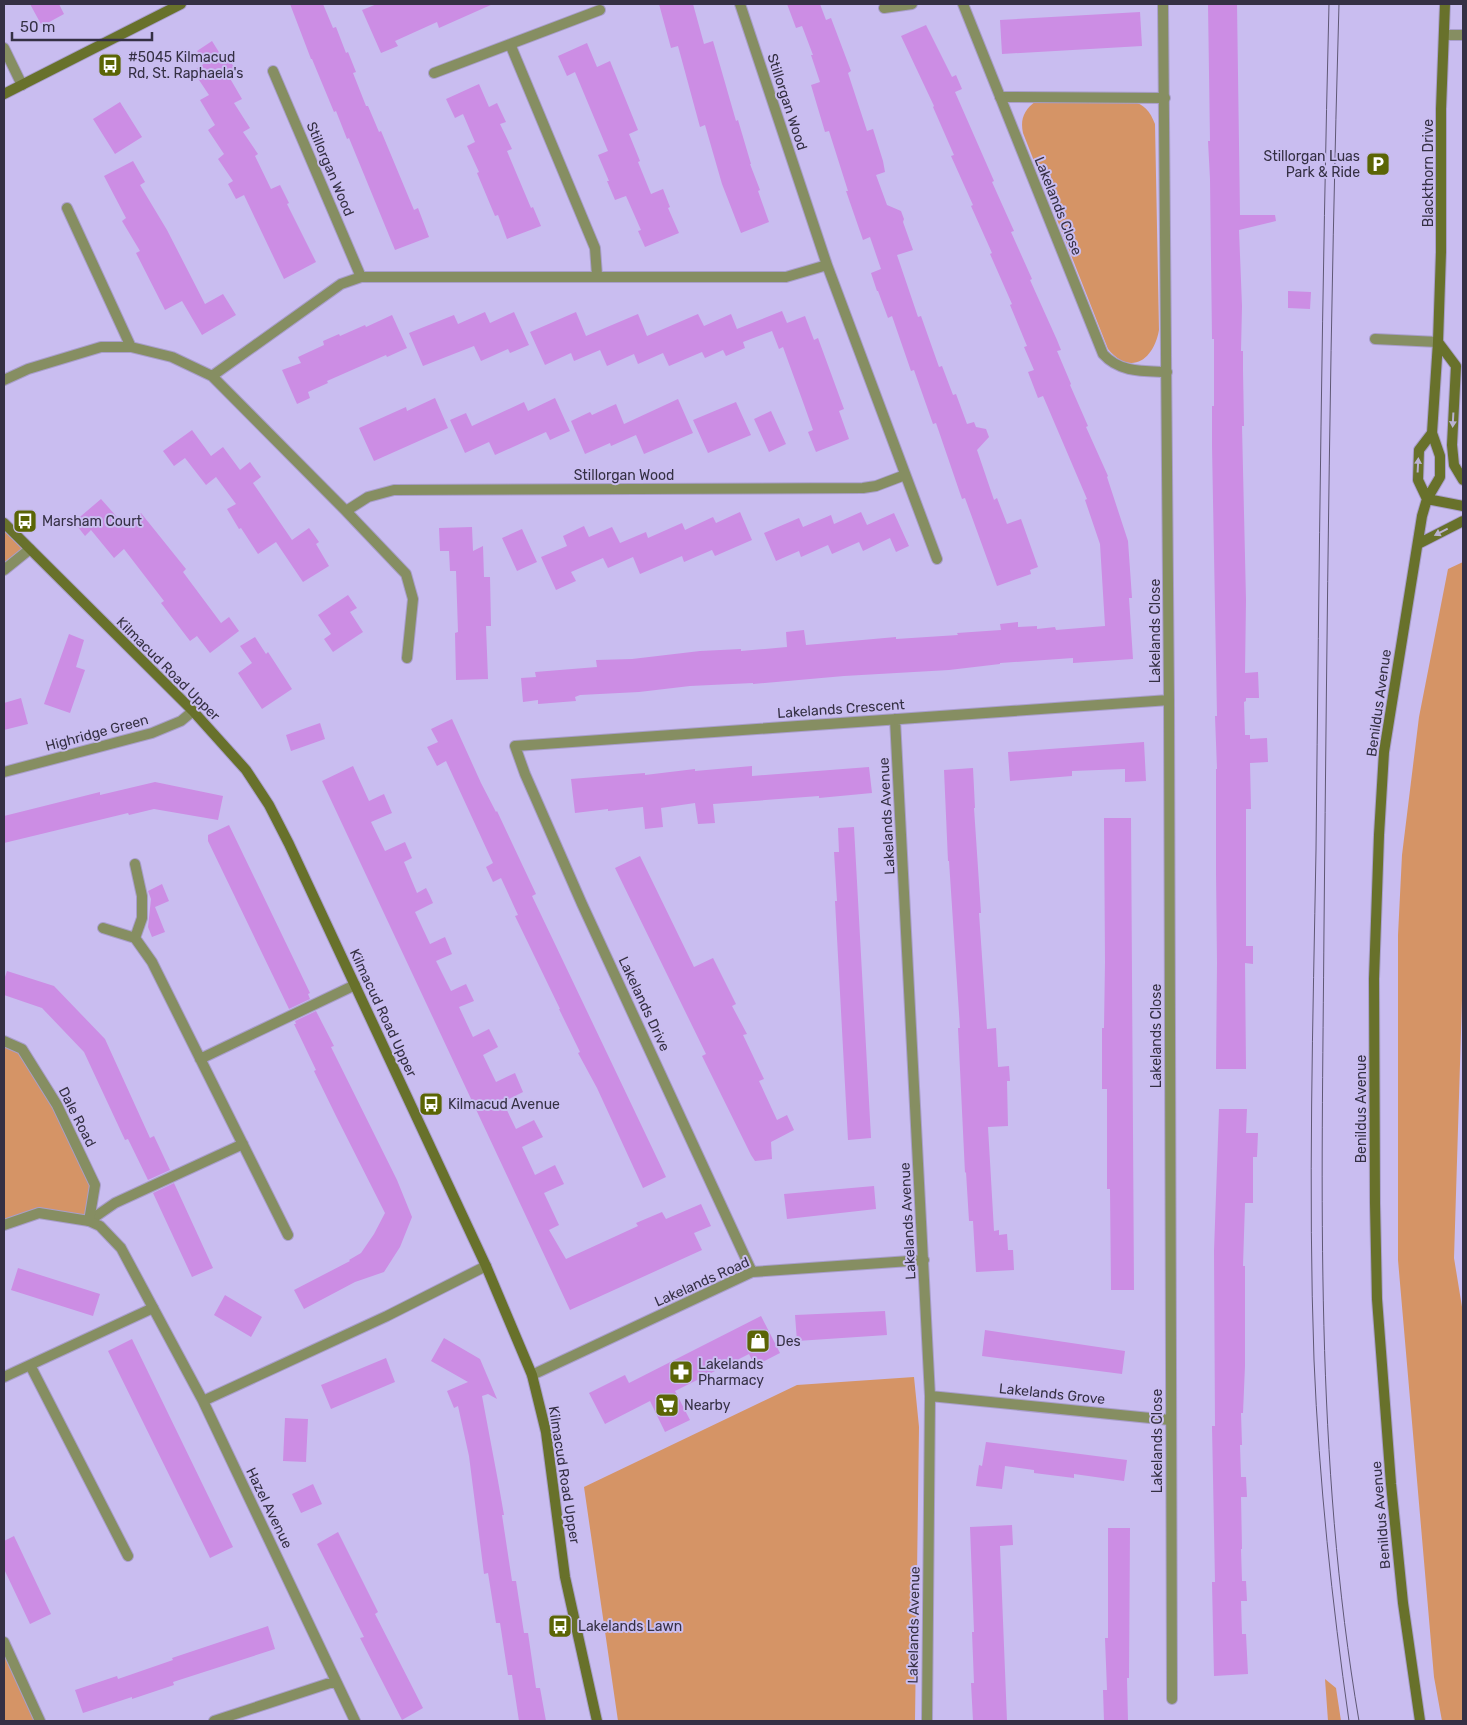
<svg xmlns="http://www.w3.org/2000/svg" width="1467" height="1725" font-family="Rubik,sans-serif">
  <rect width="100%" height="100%" fill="#c9bdf0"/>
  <path fill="#d59466" d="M1036,101H1131C1144,104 1150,111 1155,124L1159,330C1154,359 1131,377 1108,349L1023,133C1020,119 1024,110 1036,101Z
    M4,523L29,549L4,570Z
    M1463,562V967L1454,1258L1463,1313V1721H1442L1434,1677L1398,1260V935L1402,855L1419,717L1448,569Z
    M4,1041L22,1049L95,1185L89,1221L39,1213L4,1225Z
    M914,1377L919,1427L915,1721H618L584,1487L797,1385Z
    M4,1642L40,1721H4Z
    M1325,1679L1336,1688L1341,1721H1328Z"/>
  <path fill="#cc8de4" d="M30,4H59L64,14L42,26Z
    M290,4H323L333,28L336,27L346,53L348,52L356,72L353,73L366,106H368L379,132L381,131L414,210L418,208L429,237L395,250L349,138L347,139L336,111L334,112L312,59H311Z
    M377,4H493L439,28L437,22L395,41L398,46L381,53L362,10Z
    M659,4H693L704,44L713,41L736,121L738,120L751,164H750L760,190L758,191L769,222L741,233L722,184L705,125L700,127L678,46L671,48Z
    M787,4H820L826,20L831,18L851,71L848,73L867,131L873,129L883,161L885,172L876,175L887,205L901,211L904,219L903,222L913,250L897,255L918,317L921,316L939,367L942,366L953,395L956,394L967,424L974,422L976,427L986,429L989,437L977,450L994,500L997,498L1007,524L1021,519L1038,567L1030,570L1031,574L997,586L965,498L962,499L936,423L933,424L914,370L911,371L892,316L888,318L878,291H877L871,273L881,269L870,237L863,240L846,191H848L829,131L825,132L811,85L820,82L811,55H813L802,26L796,28Z
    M1208,4H1237L1240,215H1275L1276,221L1239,230L1242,306L1241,351H1243V371L1244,426H1242L1246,600L1245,673L1258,672L1259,698H1246V701L1244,702L1245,735H1250V739L1267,738L1268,762L1250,763L1251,809H1246V946H1253V964L1245,963L1246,1069H1216L1217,963L1216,873V769H1217L1215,716H1217L1212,446V406H1214V339H1212L1210,179L1208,141H1210Z
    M1140,12L1142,46L1002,54L1000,20Z
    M926,25L952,77L956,75L962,89L955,92L994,181L992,182L1014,231L1011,232L1032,279L1030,280L1057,340L1061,350L1057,351L1071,384L1070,385L1088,426L1086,427L1108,476L1107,477L1128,541L1132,598H1129L1133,659L1073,663V658L1000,663V664L949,670L844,676L753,684V683L690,686L639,692L580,695L575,697L576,701L538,704V700L523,702L521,678L536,677L535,672L597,667L596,660L632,659L700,651L741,649V651L787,647L786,632L804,630L806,645L896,637V639L958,635L957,633L1001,630L1000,624L1018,622V627L1037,626V629L1055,627L1056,630L1105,626L1100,544L1085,500L1087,499L1043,396L1038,398L1028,372L1034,370L1024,347L1027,346L1010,305L1012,304L990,254L992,253L971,206L973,205L951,156L954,155L933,107L934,106L901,36Z
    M212,41L222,57L226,55L236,70L228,75L242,99L234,103L250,128L243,132L258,154L255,156L271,189L280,185L289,203L287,204L316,262L284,279L244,195L236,199L228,184L233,181L218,159L224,154L208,130L215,125L200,100L209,95L193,71L205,63L197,51Z
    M587,43L597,67L610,61L638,130L629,134L640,161L638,162L651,194L663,189L670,207L668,208L679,233L645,247L638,231L641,230L626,196L615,200L607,181H609L598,155L608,151L575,72L567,76L558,56Z
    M479,84L489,107L497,103L506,122L500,124L512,149L507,151L531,208L533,207L541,226L507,239L498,215L495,216L477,173L479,172L467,146L475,142L463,114L455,118L446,99Z
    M120,102L142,137L115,154L93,119Z
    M133,161L145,182L140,185L167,230L205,304L223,294L236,315L202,335L182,301L165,310L136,253L140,251L122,221L126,218L104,176Z
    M1288,291L1311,292L1310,309L1288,308Z
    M782,311L787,323L805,316L814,340L818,338L844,409L839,411L849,439L816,452L808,432L813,430L803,402L783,347L779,349L772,331L743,342L745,348L726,356L723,350L705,358L702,352L669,366L663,353L638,364L634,354L607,366L600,350L574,361L571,353L545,365L530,332L576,312L586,336L638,314L647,336L698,314L704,326L731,314L737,329Z
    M485,312L490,323L514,312L529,345L510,353L508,349L481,361L474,346L423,366L409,333L454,315L458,324Z
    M392,315L407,348L387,357L386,355L327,381L328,383L308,392L310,398L297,404L282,370L301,363L298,357L324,345L323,341L339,334L340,336L365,325L366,327Z
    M435,398L448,428L374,461L359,428L406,407L407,411Z
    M555,398L570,431L550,440L546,432L495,455L489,442L465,453L450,420L466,413L472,426L524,402L528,411Z
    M678,399L693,433L644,454L636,435L611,446L610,443L585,454L571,421L590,412L592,415L616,404L624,424Z
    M736,402L751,435L708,453L693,420Z
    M771,411L786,444L769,452L754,419Z
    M192,430L211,456L223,447L240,470L250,462L261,477L253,483L292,540L309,528L319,542L316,544L329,566L303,582L276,542L258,554L241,528L239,529L227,509L236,504L216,477L206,485L185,458L174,466L163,451Z
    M101,499L125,526L141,513L186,569L183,572L221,623L229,617L239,631L210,653L197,636L190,641L161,603L164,601L124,549L114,558L91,530L85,536L74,522Z
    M740,512L752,540L715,556L712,550L684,562L682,556L640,574L633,557L608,568L603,558L571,572L576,581L556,590L541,557L567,546L563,536L584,526L589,537L612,527L620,543L646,532L648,538L682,523L685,530L713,517L716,523Z
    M861,512L867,525L894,513L909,546L896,552L890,538L863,551L859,542L832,554L828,545L801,557L799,551L776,561L764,533L799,518L803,527L831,515L834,524Z
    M472,527L473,551L483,546L484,577H490L491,626H486L488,679L456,680L455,633L458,632L456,571H450L449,551H440L439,528Z
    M522,529L537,562L517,571L502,538Z
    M348,595L357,608L350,612L363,632L333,652L324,639L331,634L318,615Z
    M69,634L84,640L76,667L85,670L70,713L44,704Z
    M255,637L266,654L268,652L292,689L262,709L238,673L252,663L240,646Z
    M21,698L28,724L4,730V703Z
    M452,719L481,783L496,812L497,811L536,894L532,896L554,942L666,1177L643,1188L597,1088L578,1053L580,1052L559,1009H560L515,916L518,915L501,878L493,882L486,867L493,863L446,761L437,766L427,747L438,742L431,729Z
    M320,723L325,739L291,751L286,735Z
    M1144,742L1146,781L1125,782V769L1072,771V776L1010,781L1008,752Z
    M353,766L369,801L384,794L392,813L371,822L385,851L405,842L412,858L404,862L417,893L426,888L430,896L433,903L415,912L430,944L445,937L452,954L436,961L451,991L466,984L474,1001L459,1007L473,1037L489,1029L498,1047L483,1055L496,1082L515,1073L523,1092L503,1102L516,1129L534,1120L543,1137L522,1147L535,1175L555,1165L564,1184L544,1193L559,1225L549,1230L566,1259L638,1226L636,1223L662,1212L666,1219L701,1204L711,1226L694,1233L702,1250L570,1310L322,781Z
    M752,766V776L869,767L872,793L819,798V796L713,804L715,823L698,824L695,803L661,808L663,827L645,829L643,807L608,811V809L575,813L571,779L645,773V775L695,769V771Z
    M973,768L975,808H974L981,913H979L987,1029L996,1028L998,1067L1009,1066L1010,1081H1007L1008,1126L988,1127L994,1231L999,1230V1235L1007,1234L1008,1250H1013L1014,1270L976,1272L973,1221H969L966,1172L965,1173L958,1028H960L949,861H948L944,770Z
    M155,782L223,796L218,820L154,809L129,815L128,813L4,843V816L100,792V795Z
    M1104,818H1131L1134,1290H1111L1110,1189H1107V1089H1102V1028H1104L1105,962Z
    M229,825L310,993L308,994L310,999L289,1009L208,841V835Z
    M854,827L871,1138L848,1140L835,901H837L834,852H839L838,828Z
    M640,856L694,967L713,958L736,1004L732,1006L747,1034L743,1035L764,1079L759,1081L777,1120L787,1115L794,1130L771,1142L772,1159L755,1161L751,1155L702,1056L706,1054L615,868Z
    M162,884L169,901L155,907L165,932L152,937L148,927L151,899L148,891Z
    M7,971L54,986L105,1039L150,1138L154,1136L170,1170L148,1180L128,1139L125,1140L84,1052L42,1008L4,995V980Z
    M316,1011L334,1046L331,1047L397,1180L412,1217L400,1247L384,1272L355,1282L304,1309L294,1290L350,1261L349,1260L361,1253L374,1234L385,1213L336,1116L314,1071L316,1070L294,1024H296L295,1021Z
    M1219,1109H1247L1246,1133H1258L1257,1157H1253V1203H1245L1243,1266H1245V1366L1243,1413H1241L1242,1445H1240L1241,1477H1246L1247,1497H1241L1242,1549H1241L1242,1581H1246L1247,1601H1241L1242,1634H1246L1248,1674L1214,1676L1212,1582H1215L1212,1426H1215L1214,1251Z
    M174,1183L213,1268L192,1277L153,1193Z
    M874,1186L876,1209L787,1219L784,1194Z
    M18,1268L100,1294L93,1316L11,1290Z
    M225,1295L262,1317L251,1337L214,1315Z
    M885,1311L887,1335L797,1341L795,1315Z
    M761,1316L780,1353L755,1366L749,1354L675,1391L690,1420L665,1432L650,1401L605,1424L589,1393L625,1375L629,1383Z
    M985,1330L1125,1351L1122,1374L982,1356Z
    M444,1338L480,1359L497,1399L488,1394L482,1396L498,1481L504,1515H502L512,1581H516L524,1633H528L536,1688H540L546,1721H519L512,1675H508L500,1623H496L488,1573L484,1574L469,1456L458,1406L454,1408L447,1391L468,1382L431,1361Z
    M132,1339L233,1547L210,1558L108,1351Z
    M386,1358L395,1382L331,1409L321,1385Z
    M285,1418L308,1419L306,1462L283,1461Z
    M986,1442L1127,1460L1124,1481L1074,1474V1478L1034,1473V1470L1005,1466L1002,1489L976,1486L979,1465L982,1466Z
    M313,1484L322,1504L301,1513L292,1494Z
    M1012,1525L1013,1545L1000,1546L1007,1721H973L971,1683H974L972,1632H974L970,1527Z
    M1108,1528H1130L1129,1678H1127L1128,1721H1104L1103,1690H1107L1105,1638H1108Z
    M338,1532L378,1612L375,1614L423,1708L402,1720L360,1638L364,1637L317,1544Z
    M14,1536L51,1614L30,1624L4,1569V1541Z
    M268,1626L275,1649L173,1682L174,1685L132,1699V1697L83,1713L75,1690L117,1676L118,1679L173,1660L172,1658Z"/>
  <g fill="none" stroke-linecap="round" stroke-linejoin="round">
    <g stroke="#a89eca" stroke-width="12">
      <path id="lane" d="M1444,35H1463
        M1000,97L1165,98
        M1375,339L1438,342
        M135,864L142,896V918L135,938L152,962L288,1235
        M103,928L135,938
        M200,1059L355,985
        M89,1221L115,1203L243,1144
        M30,1365L128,1556
        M4,1377L153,1308"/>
    </g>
    <g stroke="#a89eca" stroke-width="12">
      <path id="street" d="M740,4L827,265L937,559
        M963,4L1103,354C1120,373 1144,371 1167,372
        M1163,4L1169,700L1172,1699
        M884,8L912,4
        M510,44L595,248L597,275
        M4,48L22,85
        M273,71L361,277
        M434,73L600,10
        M67,208L131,347
        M212,376L341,284L361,277H786L827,265
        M4,380L28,369L101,347H131L172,357L212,376L346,511
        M4,570L30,549
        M407,658L413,599L406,574L346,511L368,497L394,490L863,488L876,486L905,475
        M895,719L930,1396L927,1721
        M4,772L152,733L181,721L193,711
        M4,1041L22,1049L57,1105L95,1185L89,1221L100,1226L121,1248L203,1401L355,1721
        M4,1225L39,1213L89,1221
        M752,1272L582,904L525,774L515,746L1169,700
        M532,1375L752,1272L924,1260
        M930,1396L1170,1420
        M203,1401L387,1316L486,1266
        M4,1642L40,1721
        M214,1721L336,1681"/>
    </g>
    <g stroke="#a89eca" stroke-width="12">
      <path id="secondary" d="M4,94L181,4
        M1438,342L1456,366L1452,445L1454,465L1463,480
        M1427,499L1418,480L1419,450L1432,433
        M1427,499L1463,506
        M4,523L193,711L246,770L269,805L289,844L486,1266L532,1375L546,1432L565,1577L597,1721
        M1418,544L1463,521
        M1420,1721L1403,1603L1391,1484L1377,1299L1375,1203L1374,979L1379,835L1384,752L1422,516L1427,499L1440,477V456L1432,433L1438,342L1441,252V109L1445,4"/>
    </g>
    <use href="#lane" stroke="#868e62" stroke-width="10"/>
    <use href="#street" stroke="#868e62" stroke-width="10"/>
    <use href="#secondary" stroke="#68712b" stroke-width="10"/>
    <path stroke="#5f5875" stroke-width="1" d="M1329,4C1322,286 1319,568 1316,850C1313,1020 1308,1190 1314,1360C1319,1481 1332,1602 1349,1721
      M1339,4C1330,312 1327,620 1324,928C1322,1194 1314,1458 1359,1721"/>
  </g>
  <defs><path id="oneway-solid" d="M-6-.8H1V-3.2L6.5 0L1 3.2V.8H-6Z" transform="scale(1.25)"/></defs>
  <g fill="#bab2d2">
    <use href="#oneway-solid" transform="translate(1453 420) rotate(93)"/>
    <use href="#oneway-solid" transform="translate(1418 465) rotate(-87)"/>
    <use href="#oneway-solid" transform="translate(1441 532) rotate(153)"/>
  </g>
  <defs>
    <g id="bus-square" transform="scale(1.25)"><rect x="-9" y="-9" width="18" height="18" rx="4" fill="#5b6505" stroke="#c9bdf0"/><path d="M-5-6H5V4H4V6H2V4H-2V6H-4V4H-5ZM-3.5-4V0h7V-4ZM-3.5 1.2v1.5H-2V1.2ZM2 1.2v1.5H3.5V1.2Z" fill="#fff"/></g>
    <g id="parking-square" transform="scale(1.25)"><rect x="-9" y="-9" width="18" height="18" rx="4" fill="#5b6505" stroke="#c9bdf0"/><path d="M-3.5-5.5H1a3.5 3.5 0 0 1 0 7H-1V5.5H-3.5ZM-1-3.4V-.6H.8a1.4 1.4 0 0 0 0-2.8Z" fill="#fff"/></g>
    <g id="shop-square" transform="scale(1.25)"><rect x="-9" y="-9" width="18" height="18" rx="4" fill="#5b6505" stroke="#c9bdf0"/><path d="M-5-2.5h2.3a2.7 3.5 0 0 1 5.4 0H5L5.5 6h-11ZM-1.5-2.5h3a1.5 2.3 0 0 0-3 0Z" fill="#fff"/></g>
    <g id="pharmacy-square" transform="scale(1.25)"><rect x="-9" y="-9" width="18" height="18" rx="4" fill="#5b6505" stroke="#c9bdf0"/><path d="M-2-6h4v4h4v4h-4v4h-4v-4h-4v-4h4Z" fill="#fff"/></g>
    <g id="supermarket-square" transform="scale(1.25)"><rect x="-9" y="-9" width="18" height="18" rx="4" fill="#5b6505" stroke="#c9bdf0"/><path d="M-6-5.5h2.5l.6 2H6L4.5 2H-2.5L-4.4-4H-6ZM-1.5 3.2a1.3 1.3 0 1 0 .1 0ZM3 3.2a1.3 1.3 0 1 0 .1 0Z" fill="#fff"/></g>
  </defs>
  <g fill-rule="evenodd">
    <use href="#bus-square" x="110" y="65"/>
    <use href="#parking-square" x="1378" y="164"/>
    <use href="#bus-square" x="25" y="521"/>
    <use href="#bus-square" x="431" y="1104"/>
    <use href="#shop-square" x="758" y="1341"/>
    <use href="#pharmacy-square" x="681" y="1372"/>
    <use href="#supermarket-square" x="667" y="1405"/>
    <use href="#bus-square" x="560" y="1626"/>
  </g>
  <g text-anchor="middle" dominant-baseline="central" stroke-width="4" stroke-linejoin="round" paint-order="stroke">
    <g font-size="14" fill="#353044" stroke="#c9bdf0" text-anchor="start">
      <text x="128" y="57">#5045 Kilmacud<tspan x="128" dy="16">Rd, St. Raphaela's</tspan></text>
      <text x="1360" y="156" text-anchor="end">Stillorgan Luas<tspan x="1360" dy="16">Park &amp; Ride</tspan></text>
      <text x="42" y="521">Marsham Court</text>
      <text x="448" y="1104">Kilmacud Avenue</text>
      <text x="776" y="1341">Des</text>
      <text x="698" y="1364">Lakelands<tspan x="698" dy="16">Pharmacy</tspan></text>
      <text x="684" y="1405">Nearby</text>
      <text x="578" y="1626">Lakelands Lawn</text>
    </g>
    <g font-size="14" fill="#353044" stroke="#c9bdf0">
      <text transform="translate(787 102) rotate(72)">Stillorgan Wood</text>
      <text transform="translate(330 169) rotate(67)">Stillorgan Wood</text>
      <text transform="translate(1428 173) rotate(-90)">Blackthorn Drive</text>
      <text transform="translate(1058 206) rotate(68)">Lakelands Close</text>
      <text x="624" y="475">Stillorgan Wood</text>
      <text transform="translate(1155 631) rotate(-90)">Lakelands Close</text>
      <text transform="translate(168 669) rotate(45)">Kilmacud Road Upper</text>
      <text transform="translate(1379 703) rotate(-82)">Benildus Avenue</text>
      <text transform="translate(841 709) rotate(-4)">Lakelands Crescent</text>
      <text transform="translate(97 733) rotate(-15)">Highridge Green</text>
      <text transform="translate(887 816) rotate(-93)">Lakelands Avenue</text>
      <text transform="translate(644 1004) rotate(65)">Lakelands Drive</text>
      <text transform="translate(383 1013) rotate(65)">Kilmacud Road Upper</text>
      <text transform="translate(1156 1036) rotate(-90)">Lakelands Close</text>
      <text transform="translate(1361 1109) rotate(-90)">Benildus Avenue</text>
      <text transform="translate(77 1117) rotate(63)">Dale Road</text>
      <text transform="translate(908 1221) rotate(-93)">Lakelands Avenue</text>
      <text transform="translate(702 1282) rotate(-24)">Lakelands Road</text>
      <text transform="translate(1052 1394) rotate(6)">Lakelands Grove</text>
      <text transform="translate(1157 1441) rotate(-90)">Lakelands Close</text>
      <text transform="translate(564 1475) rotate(81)">Kilmacud Road Upper</text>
      <text transform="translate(269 1508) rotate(64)">Hazel Avenue</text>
      <text transform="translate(1381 1515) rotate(-95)">Benildus Avenue</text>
      <text transform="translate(914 1625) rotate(-89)">Lakelands Avenue</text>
    </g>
  </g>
  <rect width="1467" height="1725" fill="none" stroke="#353044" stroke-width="10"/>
  <path d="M12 32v8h140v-8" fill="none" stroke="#353044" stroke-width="2.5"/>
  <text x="20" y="32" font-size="15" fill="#353044" stroke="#c9bdf0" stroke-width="4" paint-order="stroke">50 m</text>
</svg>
